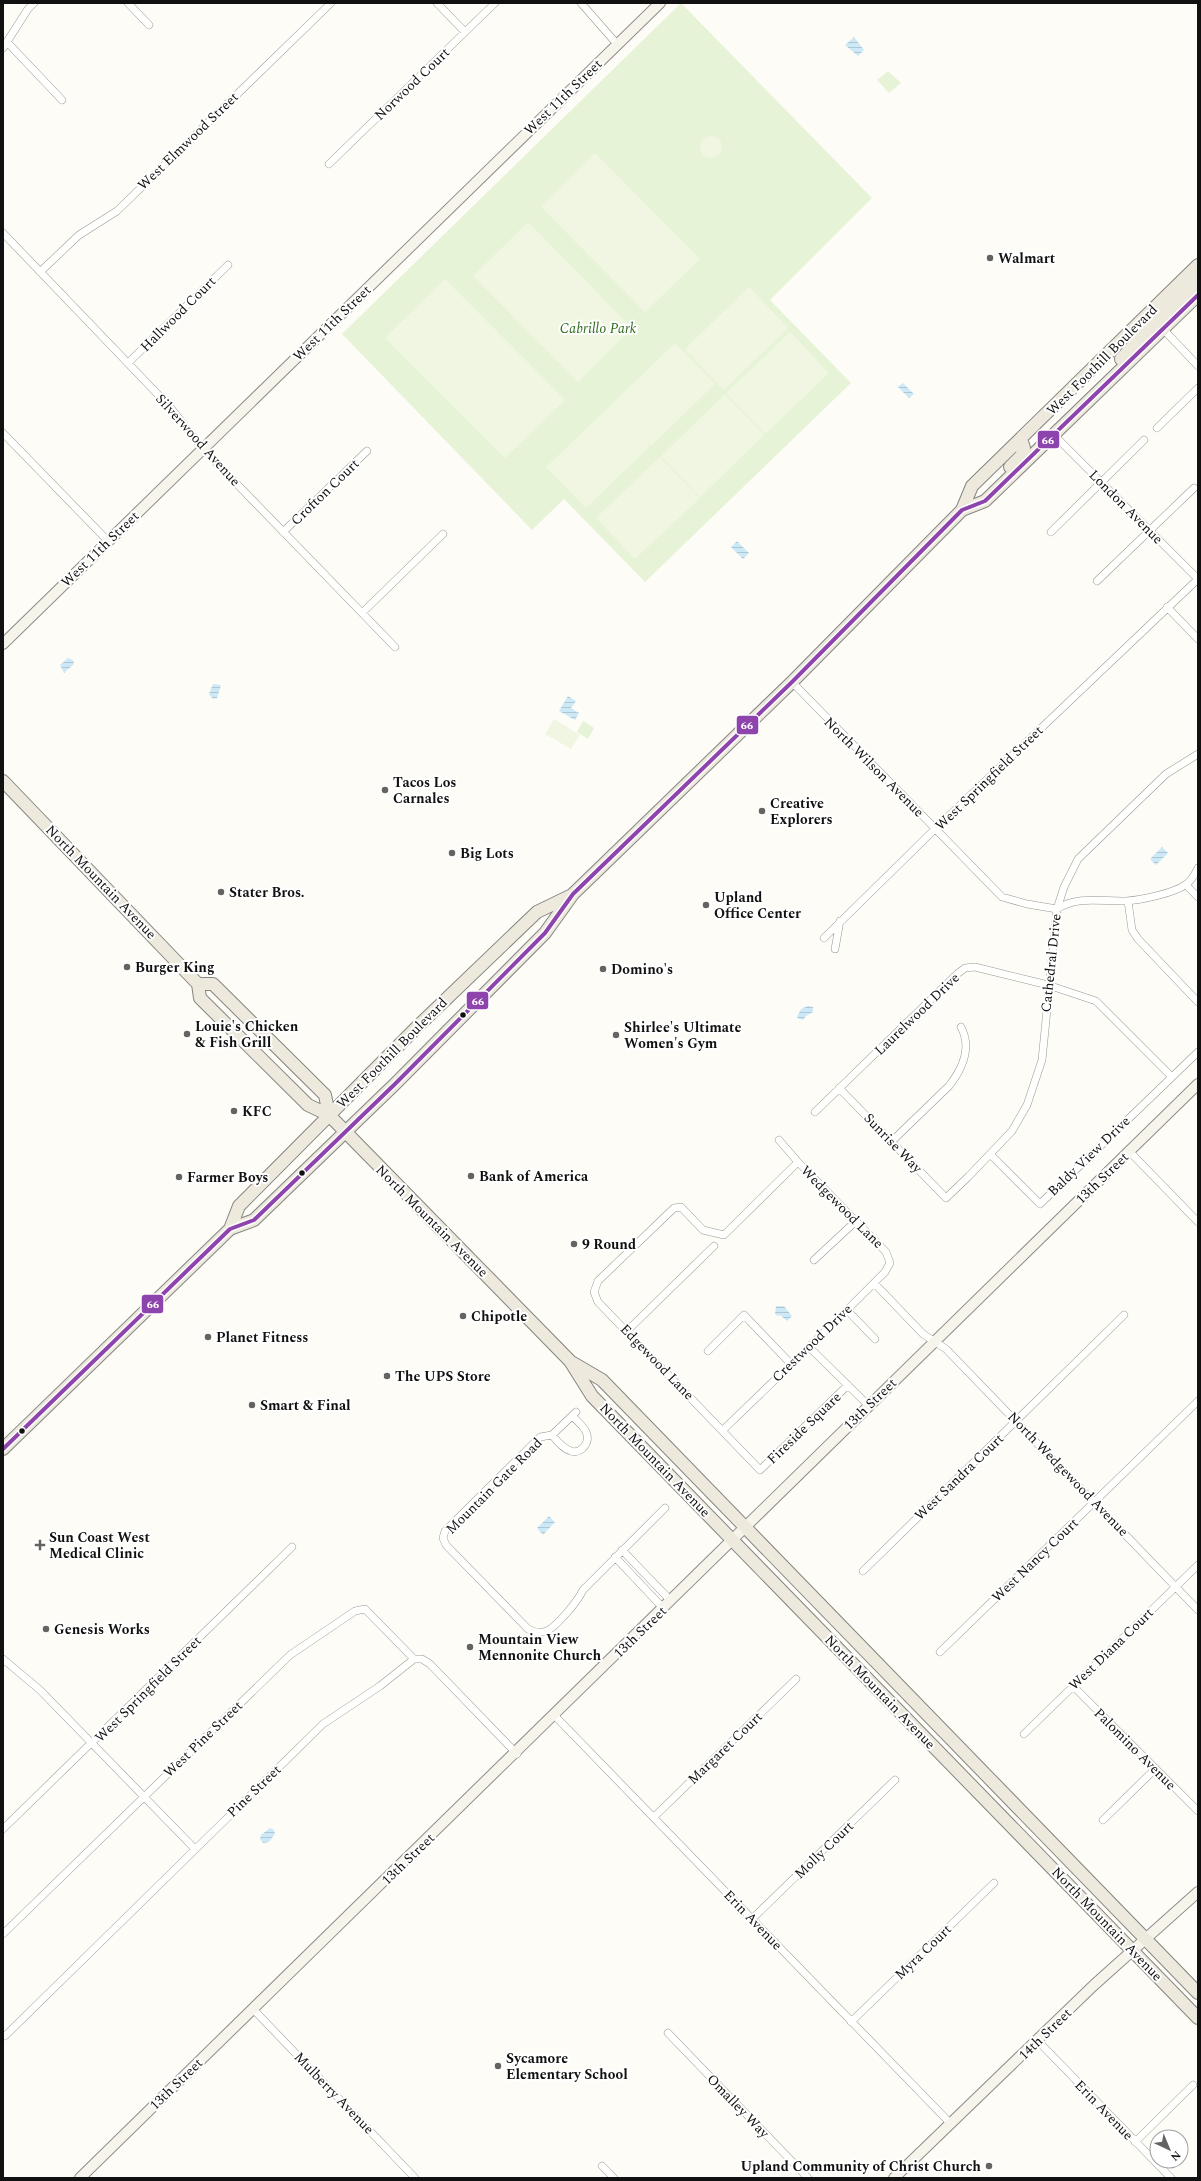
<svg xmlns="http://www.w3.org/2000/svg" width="1201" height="2181" font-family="Spectral,serif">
  <defs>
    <pattern id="water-rules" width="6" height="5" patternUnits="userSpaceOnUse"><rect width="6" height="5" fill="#cde8f7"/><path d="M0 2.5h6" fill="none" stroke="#afc6d3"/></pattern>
  </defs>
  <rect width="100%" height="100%" fill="#fdfcf7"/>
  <path fill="#e7f3d7" d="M681,3L872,198L770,300L851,383L645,582L564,499L532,530L342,334Z
    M888,71L901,83L889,93L877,80Z
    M583,721L594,728L588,739L577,732Z"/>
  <path fill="#f0f6e1" d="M700 147a11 11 0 1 1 22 0a11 11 0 1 1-22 0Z
    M595,153L700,259L645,312L541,207Z
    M528,222L632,328L578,382L473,276Z
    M445,279L565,400L505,458L385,338Z
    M749,287L788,328L724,390L685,349Z
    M790,332L829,373L765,434L726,393Z
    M675,343L715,384L651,446L611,405Z
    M725,394L764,435L700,497L661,456Z
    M611,405L650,446L586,508L546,467Z
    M660,457L700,498L635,559L596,518Z
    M554,719L580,735L571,749L545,734Z"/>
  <path fill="url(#water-rules)" d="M854,37L864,50L858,56L845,45Z
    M903,383L914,394L909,398L898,387Z
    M737,541L749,553L743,559L731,547Z
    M68,658L73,660L74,664L64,673L60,665Z
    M213,684L221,685L217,698L213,699L209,694Z
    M568,696L576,701L571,708L579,713L575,720L559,711Z
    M1162,847L1168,853L1156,865L1150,859Z
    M808,1006L813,1007V1012L806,1016L803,1020L799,1019L797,1017L801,1009Z
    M776,1306H784L792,1316L787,1321L780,1315L778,1316L775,1314Z
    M549,1516L555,1522L543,1535L537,1528Z
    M270,1828L274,1830L275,1834L269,1842L263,1843L260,1839L261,1835Z"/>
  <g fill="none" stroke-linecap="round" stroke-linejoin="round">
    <g stroke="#979795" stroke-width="8">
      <path id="street" d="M128,3L149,25
        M437,3L465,32
        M581,3L617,44
        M7,42L62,100
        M3,48L28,9L34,3
        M329,164L495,3
        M3,233L170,407L203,449L395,647
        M40,272L79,235L117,211L331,3
        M1163,329L1198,366
        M128,363L228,265
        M1157,428L1198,388
        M3,433L108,541
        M1054,435L1198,579
        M283,532L367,451
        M1051,532L1144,440
        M1097,581L1194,488
        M1167,607L1198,639
        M362,613L443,534
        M792,682L1002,897L1027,904L1057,909C1078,895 1102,902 1126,901C1141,900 1174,893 1185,885C1192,881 1195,874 1198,868
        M1186,885L1198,897
        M1128,901L1132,930L1138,939L1198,1002
        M824,938L935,829L1198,579
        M835,949L840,921
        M839,1088L946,1198L968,1177L1012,1131L1027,1105L1042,1060L1057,909L1064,887L1078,859L1166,774L1198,754
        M815,1112L957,974L965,968L975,967L1048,985L1096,1001L1172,1077
        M779,1140L798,1162
        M891,1142L949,1086C963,1068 972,1048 961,1027
        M1129,1151L1198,1222
        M991,1155L1040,1204L1198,1052
        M814,1260L856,1221
        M874,1283L923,1334L946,1349L1198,1610
        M847,1310L875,1339
        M627,1331L714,1246
        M809,1347L868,1405
        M708,1351L744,1315L791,1364
        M576,1412L552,1435L540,1437L445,1531L443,1538L446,1545L528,1629C534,1632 540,1634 547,1631C557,1626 578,1601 583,1590L665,1508
        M723,1430L847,1310L885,1272L890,1263L886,1252L798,1162L724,1235L703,1230L681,1207L674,1208L598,1281L594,1292L598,1302L760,1470L848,1385
        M552,1435C557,1441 563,1449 571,1451C575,1453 579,1451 582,1449C595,1436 582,1425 572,1416
        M622,1550L671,1601
        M615,1557L664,1609
        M863,1571L1124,1315
        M940,1652L1198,1401
        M3,1659L40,1690L194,1848
        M1073,1686L1198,1811
        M555,1716L951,2124
        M1024,1734L1198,1565
        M654,1817L796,1679
        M1103,1820L1155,1769
        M3,1829L292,1547
        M752,1919L895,1780
        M3,1934L290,1655L355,1611L365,1609L414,1659
        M253,2009L415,2178
        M851,2022L994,1883
        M668,2033L808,2178
        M5,2036L323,1724L380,1686L414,1659H422L430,1664L517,1754
        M1038,2041L1171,2178
        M1135,2142L1193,2085
        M602,2166L614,2178"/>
    </g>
    <g stroke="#8e8d8b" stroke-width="12">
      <path id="secondary" d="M3,644L660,3
        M80,2178C455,1815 825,1448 1198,1084
        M894,2178L1094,1985L1198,1892"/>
    </g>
    <g stroke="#858482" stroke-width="14">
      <path id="primary" d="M1163,329L1161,318L1198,280
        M1121,359L1153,324L1150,313
        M1010,467L1021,456L1024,448L1021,439
        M962,510L972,486L1198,265
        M3,781L198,984L200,998L308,1105L329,1115L570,1361L592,1396L1198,2018
        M198,984H213L325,1095L329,1115
        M230,1229L239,1206L417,1027L537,912L572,895
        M573,1363L602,1380L1198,1993
        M3,1449L230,1229L254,1220L395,1084L545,933L573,894L792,682L962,510L985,501L1198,295"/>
    </g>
    <use href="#street" stroke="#fffffe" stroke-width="7"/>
    <use href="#secondary" stroke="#f6f4eb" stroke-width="10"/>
    <use href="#primary" stroke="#ede9dc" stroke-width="12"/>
    <g stroke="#fff" stroke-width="7">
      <path id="bus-1" d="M3,1449L230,1229L254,1220L395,1084L545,933L573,894L792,682L962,510L985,501L1198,295"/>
    </g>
    <use href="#bus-1" stroke="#8e44ad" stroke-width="4"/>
  </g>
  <g fill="#646362" stroke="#fff" stroke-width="1.5">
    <circle cx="990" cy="258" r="4"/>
    <circle cx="385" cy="790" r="4"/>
    <circle cx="762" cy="811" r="4"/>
    <circle cx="452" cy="853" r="4"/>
    <circle cx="221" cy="892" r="4"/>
    <circle cx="706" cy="905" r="4"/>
    <circle cx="127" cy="967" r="4"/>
    <circle cx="603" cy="969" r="4"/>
    <circle cx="187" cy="1034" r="4"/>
    <circle cx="616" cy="1035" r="4"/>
    <circle cx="234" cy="1111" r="4"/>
    <circle cx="471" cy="1176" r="4"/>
    <circle cx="179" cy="1177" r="4"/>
    <circle cx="574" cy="1244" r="4"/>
    <circle cx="463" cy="1316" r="4"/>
    <circle cx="208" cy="1337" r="4"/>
    <circle cx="387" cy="1376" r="4"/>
    <circle cx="252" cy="1405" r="4"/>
    <path d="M38 1539h4v4h4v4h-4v4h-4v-4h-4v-4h4z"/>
    <circle cx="46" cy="1629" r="4"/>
    <circle cx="470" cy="1647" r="4"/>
    <circle cx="498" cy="2066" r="4"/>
    <circle cx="989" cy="2166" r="4"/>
  </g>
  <g fill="#111" stroke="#fff" stroke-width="1.5">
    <circle cx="463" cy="1015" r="3.5"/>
    <circle cx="302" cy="1173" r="3.5"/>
    <circle cx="22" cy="1431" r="3.5"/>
  </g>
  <g text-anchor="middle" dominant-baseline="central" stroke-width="4" stroke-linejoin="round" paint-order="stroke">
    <g font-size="14" fill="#111" stroke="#fff">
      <text transform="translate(412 84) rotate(-44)">Norwood Court</text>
      <text transform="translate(563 97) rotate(-44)">West 11th Street</text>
      <text transform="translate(188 141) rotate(-44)">West Elmwood Street</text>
      <text transform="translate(178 314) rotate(-45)">Hallwood Court</text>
      <text transform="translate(332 323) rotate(-44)">West 11th Street</text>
      <text transform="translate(1102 360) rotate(-45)">West Foothill Boulevard</text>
      <text transform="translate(198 440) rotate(48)">Silverwood Avenue</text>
      <text transform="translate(325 492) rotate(-44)">Crofton Court</text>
      <text transform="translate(1126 507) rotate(45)">London Avenue</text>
      <text transform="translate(100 549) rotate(-44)">West 11th Street</text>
      <text transform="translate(874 767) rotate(45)">North Wilson Avenue</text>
      <text transform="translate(989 778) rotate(-44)">West Springfield Street</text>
      <text transform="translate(101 882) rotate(46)">North Mountain Avenue</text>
      <text transform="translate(1051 963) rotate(-84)">Cathedral Drive</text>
      <text transform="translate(917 1014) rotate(-44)">Laurelwood Drive</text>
      <text transform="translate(392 1053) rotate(-45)">West Foothill Boulevard</text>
      <text transform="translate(893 1143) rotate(46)">Sunrise Way</text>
      <text transform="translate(1089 1156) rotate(-44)">Baldy View Drive</text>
      <text transform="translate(1102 1178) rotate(-44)">13th Street</text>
      <text transform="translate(842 1207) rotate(45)">Wedgewood Lane</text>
      <text transform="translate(432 1221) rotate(45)">North Mountain Avenue</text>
      <text transform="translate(812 1343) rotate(-44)">Crestwood Drive</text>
      <text transform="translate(657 1362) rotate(46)">Edgewood Lane</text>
      <text transform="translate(870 1404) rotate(-44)">13th Street</text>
      <text transform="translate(804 1428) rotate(-44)">Fireside Square</text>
      <text transform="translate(655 1460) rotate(46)">North Mountain Avenue</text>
      <text transform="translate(1068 1474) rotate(46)">North Wedgewood Avenue</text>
      <text transform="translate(959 1477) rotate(-44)">West Sandra Court</text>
      <text transform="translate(494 1486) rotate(-45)">Mountain Gate Road</text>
      <text transform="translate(1035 1560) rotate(-44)">West Nancy Court</text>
      <text transform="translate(640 1632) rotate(-44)">13th Street</text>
      <text transform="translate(1111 1649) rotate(-44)">West Diana Court</text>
      <text transform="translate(148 1689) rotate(-45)">West Springfield Street</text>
      <text transform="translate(880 1692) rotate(46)">North Mountain Avenue</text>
      <text transform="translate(203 1739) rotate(-44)">West Pine Street</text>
      <text transform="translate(725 1748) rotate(-44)">Margaret Court</text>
      <text transform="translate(1135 1749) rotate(45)">Palomino Avenue</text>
      <text transform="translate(254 1791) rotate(-44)">Pine Street</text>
      <text transform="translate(824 1850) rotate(-44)">Molly Court</text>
      <text transform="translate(408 1859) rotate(-44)">13th Street</text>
      <text transform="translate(753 1920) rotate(46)">Erin Avenue</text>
      <text transform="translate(1107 1924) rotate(46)">North Mountain Avenue</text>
      <text transform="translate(923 1952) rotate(-44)">Myra Court</text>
      <text transform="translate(1045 2034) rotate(-44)">14th Street</text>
      <text transform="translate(176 2084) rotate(-44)">13th Street</text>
      <text transform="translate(334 2093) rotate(46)">Mulberry Avenue</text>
      <text transform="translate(738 2106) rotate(46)">Omalley Way</text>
      <text transform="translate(1104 2110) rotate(46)">Erin Avenue</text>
    </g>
    <g font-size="14" font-weight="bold" fill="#111" stroke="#fff" text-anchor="start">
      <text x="998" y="258">Walmart</text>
      <text x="393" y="782">Tacos Los<tspan x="393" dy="16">Carnales</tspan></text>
      <text x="770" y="803">Creative<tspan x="770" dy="16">Explorers</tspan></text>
      <text x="460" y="853">Big Lots</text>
      <text x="229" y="892">Stater Bros.</text>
      <text x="714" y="897">Upland<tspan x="714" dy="16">Office Center</tspan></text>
      <text x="135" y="967">Burger King</text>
      <text x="611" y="969">Domino's</text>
      <text x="195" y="1026">Louie's Chicken<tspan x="195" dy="16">&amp; Fish Grill</tspan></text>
      <text x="624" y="1027">Shirlee's Ultimate<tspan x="624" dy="16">Women's Gym</tspan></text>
      <text x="242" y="1111">KFC</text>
      <text x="479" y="1176">Bank of America</text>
      <text x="187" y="1177">Farmer Boys</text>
      <text x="582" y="1244">9 Round</text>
      <text x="471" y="1316">Chipotle</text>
      <text x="216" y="1337">Planet Fitness</text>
      <text x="395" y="1376">The UPS Store</text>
      <text x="260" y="1405">Smart &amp; Final</text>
      <text x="49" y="1537">Sun Coast West<tspan x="49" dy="16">Medical Clinic</tspan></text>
      <text x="54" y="1629">Genesis Works</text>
      <text x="478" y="1639">Mountain View<tspan x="478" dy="16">Mennonite Church</tspan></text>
      <text x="506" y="2058">Sycamore<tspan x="506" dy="16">Elementary School</tspan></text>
      <text x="981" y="2166" text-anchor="end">Upland Community of Christ Church</text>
    </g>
    <g font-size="14" font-style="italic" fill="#2f6b1f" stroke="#fff">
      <text x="598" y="328">Cabrillo Park</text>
    </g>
  </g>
  <g stroke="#fff" stroke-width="1.5">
    <rect x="1037" y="430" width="23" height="19" rx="4" fill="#8e44ad"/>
    <rect x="736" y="715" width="23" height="20" rx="4" fill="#8e44ad"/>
    <rect x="466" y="991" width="23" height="19" rx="4" fill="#8e44ad"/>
    <rect x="141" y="1294" width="23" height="20" rx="4" fill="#8e44ad"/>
  </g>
  <g font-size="11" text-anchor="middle" font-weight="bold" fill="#fff">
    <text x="1048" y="444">66</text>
    <text x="747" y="729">66</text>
    <text x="478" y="1005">66</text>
    <text x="153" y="1308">66</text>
  </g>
  <rect width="1201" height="2181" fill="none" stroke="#111111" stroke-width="8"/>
  <g transform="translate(1169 2149) rotate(136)"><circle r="19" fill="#ffffff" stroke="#a0a0a0"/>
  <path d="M0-3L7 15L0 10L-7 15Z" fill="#646362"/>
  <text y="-6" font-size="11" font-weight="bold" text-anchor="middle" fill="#111111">N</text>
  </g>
</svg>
